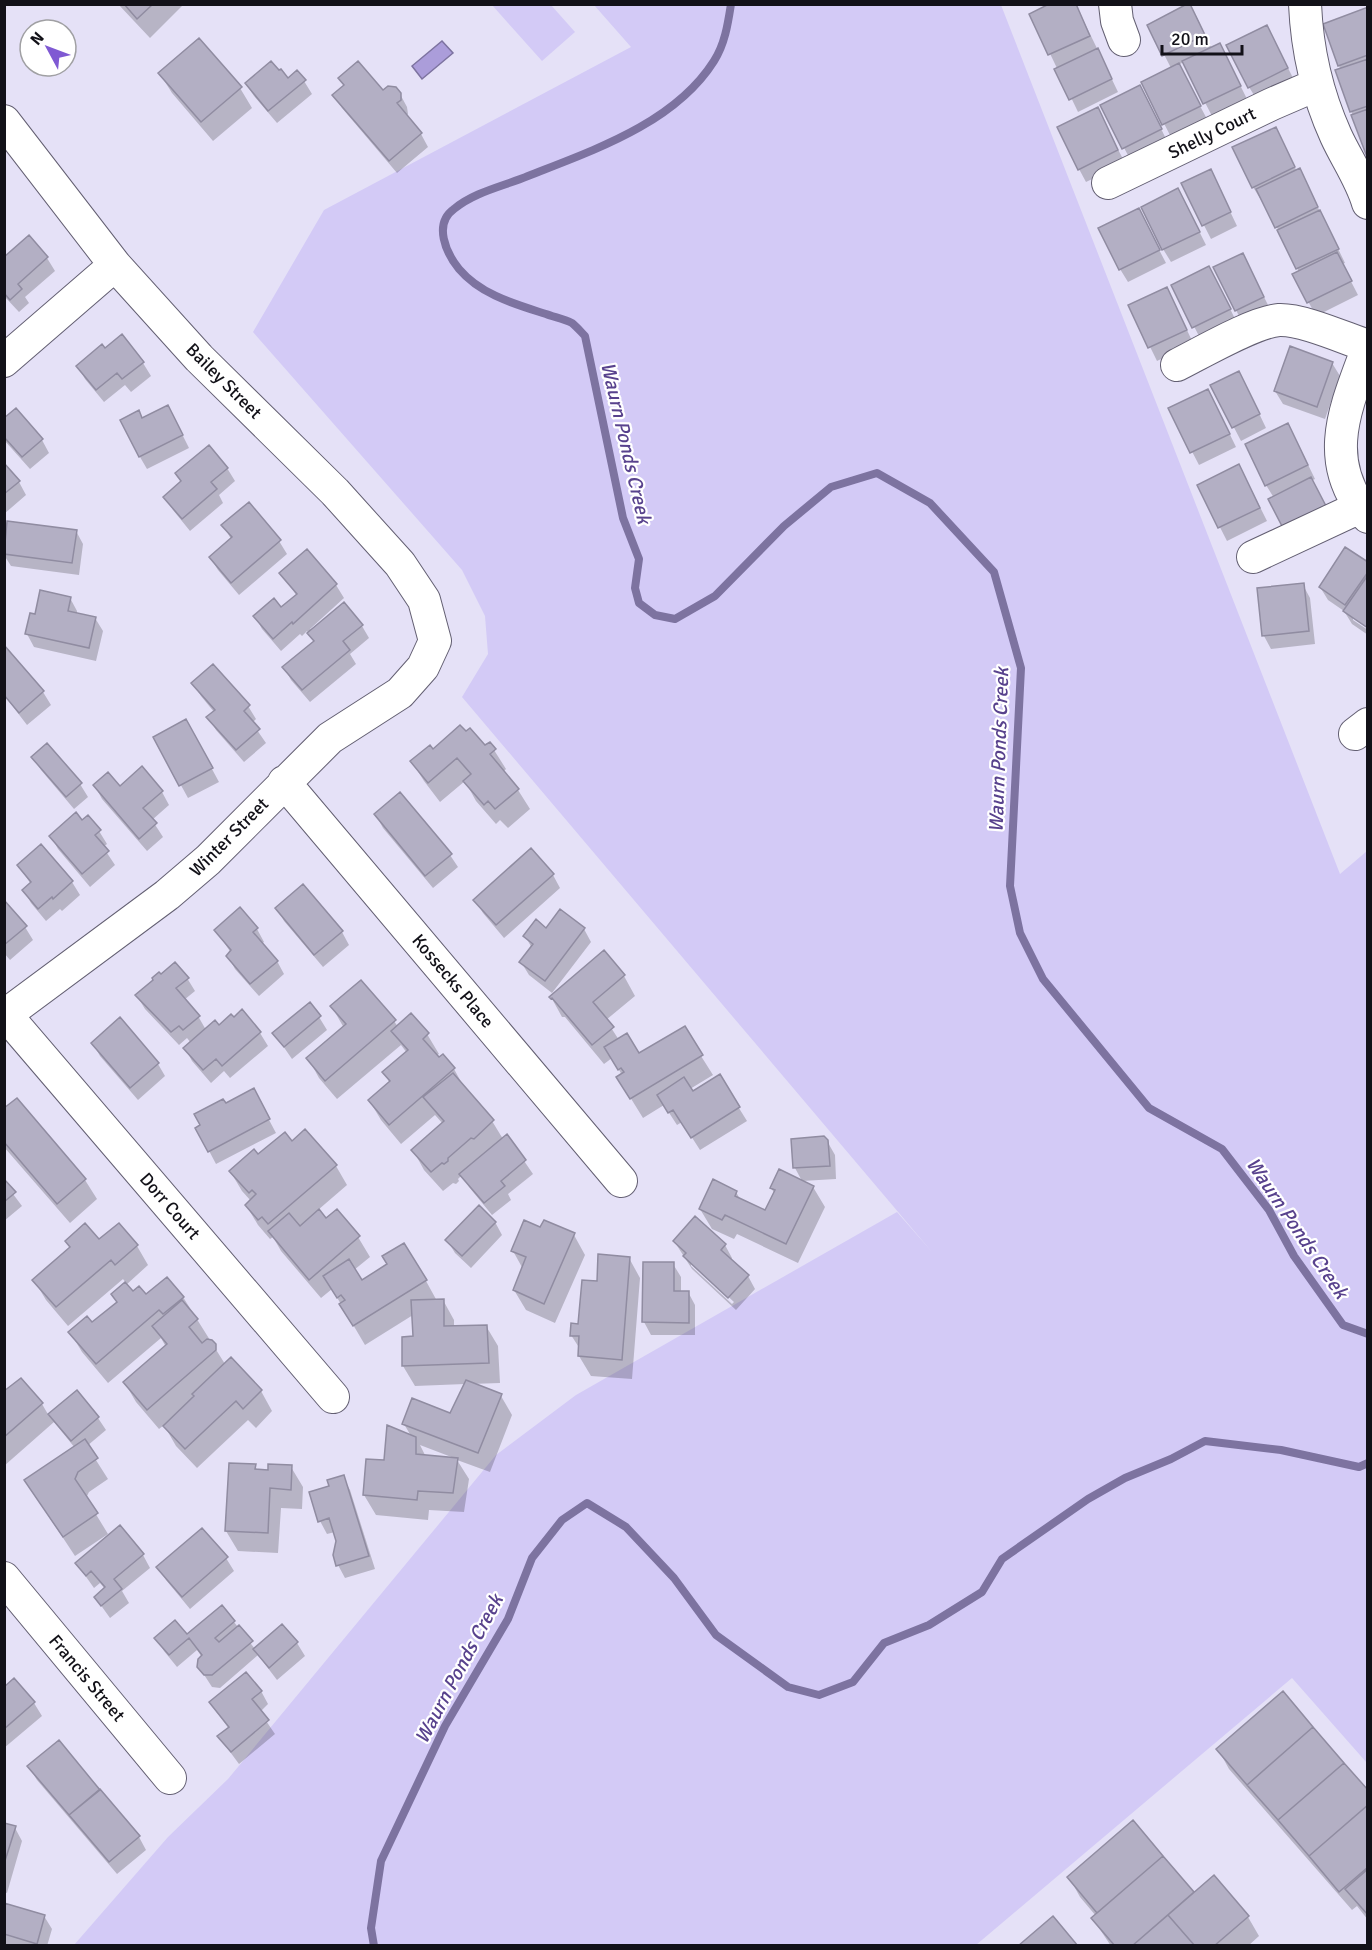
<svg xmlns="http://www.w3.org/2000/svg" width="1372" height="1950" font-family="Signika,sans-serif">
  <rect width="100%" height="100%" fill="#e5e1f7"/>
  <path fill="#d3caf6" d="M492,5H551L575,32L542,61Z
    M594,5H1001L1340,874L1367,851V1763L1292,1678L976,1945H74L168,1837L228,1779L496,1455L576,1395L897,1212L932,1252L462,697L488,654L485,616L462,570L253,332L324,210L631,47Z"/>
  <path fill="#ab9dda" stroke="#7d73a0" stroke-width="1.5" d="M442,41L453,53L422,79L412,66Z"/>
  <path fill="#0003" fill-rule="evenodd" d="M118,4H184L150,38Z
    M1078,9L1118,92L1078,112L1031,14Z
    M1368,10V155L1351,111L1339,65Z
    M1197,18L1212,49L1220,45L1247,99L1212,116L1184,62L1178,65L1207,119L1171,137L1143,83L1171,68L1149,25Z
    M1274,40L1295,82L1257,100L1249,87Z
    M160,74L240,88L252,108L213,141L172,93Z
    M340,78L383,92L400,94L407,107L408,114L406,116L421,134L428,147L397,173L342,108L334,95L344,86Z
    M288,80L304,81L312,94L277,123L254,96L246,84Z
    M1147,100L1168,143L1131,161L1102,106Z
    M1104,122L1125,163L1086,182L1079,169Z
    M1283,142L1297,172L1306,183L1345,263L1342,264L1358,295L1316,316L1294,275L1299,272L1263,199L1261,200L1253,187Z
    M1183,184H1217L1237,226L1211,239Z
    M1185,203L1206,245L1171,262L1163,249Z
    M1145,223L1166,263L1128,282L1120,269Z
    M29,238L47,258L55,271L25,297L29,303L19,312L4,296V259Z
    M1243,255L1271,311L1243,324L1215,268Z
    M1216,280L1237,323L1201,340L1173,285Z
    M1174,302L1193,343L1157,361L1130,306Z
    M104,350L143,363L151,376L131,392L125,385L104,402L85,379L78,366Z
    M1332,363L1340,376L1325,419L1283,404L1275,391Z
    M1212,385L1246,386L1266,428L1241,441Z
    M1215,404L1236,447L1199,465L1170,409Z
    M4,420L42,440L49,453L30,469L4,440Z
    M142,420H175L189,448L147,469L140,457Z
    M1295,438L1315,479L1274,498L1266,485Z
    M4,465L19,482L26,495L4,514Z
    M227,468L235,481L219,495L223,503L190,531L173,510L165,497L182,482Z
    M1246,479L1267,521L1227,541L1199,486Z
    M8,522L76,531L83,544L79,575L11,566L4,555Z
    M223,525L279,541L287,554L239,595L218,570L210,557L231,539Z
    M307,551L336,585L344,598L310,629L312,631L362,626L369,638L350,654L356,664L310,702L291,680L284,667L314,642L307,631L302,636L300,634L281,651L262,629L255,616L281,609L297,596L281,573Z
    M1368,564V626L1353,616V620L1368,630V635L1352,624L1344,611L1328,600L1320,587Z
    M1303,585L1310,598L1315,644L1271,649L1264,636Z
    M70,598L77,611V614L95,618L103,631L96,661L34,647L27,634L36,616Z
    M4,647L43,692L51,705L27,725L4,695Z
    M193,683L248,706L256,719L252,723L266,743L244,762L216,730L208,717L214,712L201,696Z
    M193,734L219,782L188,798L155,738Z
    M485,747L494,750L506,769L503,772L518,790L530,809L508,828L500,820L496,824L476,801L465,781L440,802L424,781L412,762L433,751Z
    M33,757L80,784L88,797L74,809L41,770Z
    M95,786L162,792L169,805L152,820L163,837L147,851L102,799Z
    M376,815L450,855L458,867L433,888L383,828Z
    M82,822L99,831L107,844L103,847L115,865L90,887L58,849L51,836Z
    M41,846L72,882L80,895L62,911L60,909L46,921L31,903L24,890L31,884L18,865Z
    M531,851L553,875L560,888L504,938L483,913L475,900Z
    M4,903L25,927L33,940L10,960L4,953Z
    M277,908L342,932L349,945L323,967L284,921Z
    M257,929L264,942L261,944L277,961L284,974L259,996L235,969L228,956L231,953L216,930Z
    M584,929L591,942L552,993L529,975L521,962L532,948L525,936L546,930Z
    M604,953L624,976L635,996L606,1020L619,1040L639,1055L701,1056L713,1075L690,1089L693,1093L719,1076L747,1121L700,1150L682,1122L677,1125L664,1105L643,1118L630,1097L622,1075L612,1058L604,1064L565,1017H562L551,997Z
    M187,978L195,991L184,1000L198,1016L206,1030L219,1027L234,1019L242,1011L260,1033L268,1046L230,1078L224,1071L211,1083L192,1061L185,1048L191,1043L187,1038L179,1045L145,1009L137,996Z
    M332,1007L394,1021L398,1027L427,1034L439,1054L436,1056L439,1060L443,1056L454,1069L465,1089L492,1121L503,1139L507,1136L533,1174L508,1194L511,1200L492,1215L469,1187L462,1175L458,1179L459,1181L456,1184L453,1183L443,1191L424,1170L413,1150L443,1124L435,1115L401,1144L381,1120L369,1100L390,1083L384,1073L407,1053L401,1045L337,1099L319,1078L308,1058L344,1028Z
    M319,1017L327,1030L292,1059L274,1033Z
    M93,1043L158,1064L165,1076L138,1100L100,1056Z
    M260,1103L276,1133L216,1164L197,1128L225,1105Z
    M4,1110L85,1180L97,1199L70,1223L4,1147Z
    M827,1141L835,1155L836,1179L802,1181L795,1168Z
    M292,1143L336,1166L347,1185L318,1210L326,1220L358,1237L370,1257L354,1270L362,1282L426,1281L437,1301L443,1300L454,1320V1327L486,1326L498,1346L500,1383L471,1384L501,1396L512,1415L490,1472L457,1460L469,1479L464,1512L429,1510L428,1520L376,1515L364,1495L385,1462L411,1436L404,1424L451,1415L465,1384L415,1386L403,1366L414,1338L413,1315L365,1345L332,1289L321,1298L281,1251L273,1237L270,1239L258,1225L246,1205L251,1201L242,1191L230,1171L258,1156ZM420,1445L454,1458L426,1457Z
    M4,1182L22,1206L4,1221Z
    M813,1187L825,1207L798,1263L737,1234L734,1239L712,1229L700,1209L736,1192L741,1201L766,1212L775,1194L771,1188Z
    M495,1222L502,1235L471,1268L455,1253L447,1240Z
    M541,1229L574,1235L585,1255L555,1323L526,1310L514,1290L523,1269L513,1251Z
    M674,1241L725,1245L732,1258L731,1260L748,1276L755,1289L736,1310L692,1269ZM691,1262L734,1302L732,1304L691,1266Z
    M99,1242L137,1246L148,1265L126,1285L133,1293L146,1296L183,1297L225,1364L261,1391L272,1411L256,1428L248,1420L197,1468L176,1446L164,1425L159,1429L136,1402L125,1383L166,1347L161,1338L108,1383L82,1352L70,1332L92,1324L117,1302L113,1295L126,1283L123,1279L68,1326L46,1300L34,1280Z
    M629,1258L640,1278L632,1379L591,1376L579,1356L580,1349L571,1335L580,1325L598,1283Z
    M673,1264L681,1277V1292H688L695,1305V1335H651L644,1322Z
    M76,1392L98,1418L106,1430L87,1446L108,1479L89,1492L86,1498L108,1534L75,1556L38,1500L75,1448L54,1422L4,1466V1393L42,1404L49,1416Z
    M255,1466L258,1471H270L291,1467L303,1487L302,1509L281,1508L278,1553L238,1551L226,1531Z
    M343,1477L350,1490L375,1569L345,1578L338,1565V1541L335,1532L327,1534L320,1521L330,1487Z
    M143,1555L150,1568L122,1591L129,1603L110,1618L95,1597L105,1589L100,1583L94,1588L77,1564Z
    M226,1558L234,1571L190,1609L166,1580L158,1567Z
    M234,1622L255,1649L282,1626L297,1643L305,1656L277,1680L258,1655L220,1688L212,1687L199,1667L202,1657L197,1650L177,1667L164,1651L156,1638L186,1636Z
    M14,1680L34,1703L42,1716L4,1748V1689Z
    M261,1691L268,1704L260,1712L275,1734L239,1764L219,1737L229,1729L210,1703Z
    M1218,1749L1368,1792V1920L1357,1906L1352,1910L1229,1769Z
    M29,1767L139,1837L146,1850L117,1874L37,1780Z
    M1133,1822L1194,1894L1248,1917L1259,1936L1248,1946H1111L1093,1919L1096,1916L1080,1897L1069,1877Z
    M4,1824L15,1828L22,1841L7,1893L4,1892Z
    M4,1904L44,1916L52,1929L47,1946L4,1944Z"/>
  <g fill="none" stroke-linecap="round" stroke-linejoin="round">
    <path stroke="#7d73a0" stroke-width="8" d="M731,4C728,23 725,44 714,61C675,123 594,150 528,176C504,186 474,192 454,209C433,224 446,253 459,269C481,295 515,304 546,314C554,317 564,319 572,323C576,326 581,332 585,336L623,518L639,559L635,588L639,603L655,615L675,619L715,596L784,526L831,487L877,473L930,503L994,572L1021,668L1010,886L1020,933L1043,979L1149,1108L1222,1149L1269,1210L1294,1256L1343,1325L1368,1334
      M374,1946L371,1928L381,1861L445,1726L508,1619L532,1558L562,1520L587,1503L626,1527L674,1578L716,1635L788,1687L819,1695L853,1682L884,1643L929,1625L982,1592L1002,1559L1088,1499L1125,1478L1171,1459L1205,1441L1281,1450L1359,1467L1368,1463"/>
  </g>
  <path fill="#b3afc4" stroke="#908ca1" stroke-width="1.5" d="M124,4H153L137,19Z
    M1049,4H1076L1090,36L1048,55L1029,14Z
    M1187,4H1190L1205,35L1162,56L1147,25Z
    M1368,7V55L1338,66L1323,24Z
    M1267,25L1288,68L1248,88L1226,45Z
    M199,38L242,87L201,122L158,73Z
    M1220,43L1241,86L1203,104L1182,61Z
    M1098,48L1112,79L1069,100L1054,69Z
    M1368,59V106L1350,112L1335,70Z
    M271,61L279,70L281,69L288,78L297,70L306,80L268,111L245,83Z
    M358,61L383,90L388,86L396,87L401,93V100L397,103L422,133L389,161L332,95L344,85L338,78Z
    M1179,63L1201,106L1162,125L1141,82Z
    M1140,85L1162,129L1122,149L1100,105Z
    M1098,107L1118,150L1078,170L1057,127Z
    M1368,109V157H1367L1351,115Z
    M1276,127L1295,167L1252,188L1232,147Z
    M1300,168L1318,207L1275,228L1256,189Z
    M1211,169L1231,212L1202,226L1181,183Z
    M1178,188L1200,232L1162,250L1141,207Z
    M1139,208L1160,250L1119,270L1098,228Z
    M1320,210L1339,249L1296,269L1277,230Z
    M29,235L48,257L18,284L22,289L10,300L4,293V257Z
    M1337,252L1352,281L1307,303L1292,274Z
    M1243,253L1264,297L1235,311L1213,267Z
    M1209,266L1231,309L1192,328L1171,285Z
    M1167,287L1187,330L1148,348L1128,305Z
    M122,334L144,362L122,379L117,373L96,390L76,366L102,344L105,348Z
    M1290,346L1333,362L1317,407L1274,391Z
    M1239,371L1260,414L1232,428L1210,385Z
    M1208,389L1230,434L1190,453L1168,408Z
    M168,405L183,435L139,457L120,420L139,410L142,418Z
    M16,408L43,439L22,457L4,437V418Z
    M1288,423L1308,465L1265,486L1245,444Z
    M209,445L228,468L211,482L217,489L182,519L163,497L181,481L175,473Z
    M4,463L20,481L4,494Z
    M1239,464L1260,508L1218,528L1197,485Z
    M1311,477L1327,508L1284,530L1268,499Z
    M249,502L281,540L231,583L209,557L232,537L221,525Z
    M7,521L77,530L72,563L4,554Z
    M1345,547L1368,562V572L1345,605L1319,587Z
    M307,549L337,584L293,624L292,622L273,639L253,616L274,598L281,607L297,594L279,573Z
    M1368,575V628L1343,611Z
    M1304,583L1309,631L1262,636L1257,588Z
    M40,590L71,597L68,611L96,617L89,648L25,634L30,613L35,614Z
    M344,602L363,625L343,641L350,650L302,690L282,667L314,641L307,633Z
    M4,645L44,691L19,713L4,695Z
    M213,664L250,705L244,711L260,729L236,750L206,717L215,710L191,683Z
    M186,719L213,768L179,786L153,737Z
    M460,725L466,731L470,728L485,745L490,742L496,749L490,754L519,789L495,809L488,801L484,805L463,781L471,774L457,758L428,783L410,761L430,745L433,749Z
    M47,743L82,783L66,797L31,757Z
    M142,766L163,791L143,808L157,823L139,839L93,785L108,772L120,786Z
    M400,792L452,854L425,876L374,814Z
    M76,812L82,820L88,815L101,830L95,835L109,851L82,874L49,836Z
    M41,844L73,881L53,899L52,897L38,909L22,890L31,882L17,865Z
    M531,848L554,874L496,925L473,900Z
    M303,884L343,931L314,955L275,908Z
    M4,900L27,926L4,945Z
    M240,907L258,928L253,932L278,961L250,984L226,956L231,950L214,930Z
    M560,909L585,928L545,981L519,962L533,944L523,936L536,919L546,928Z
    M604,950L625,975L593,1002L614,1027L592,1045L552,998L551,999L549,997Z
    M175,962L189,978L176,988L200,1016L183,1030L179,1026L171,1032L135,995L153,980L152,978L159,972L161,974Z
    M361,980L396,1020L325,1081L306,1058L346,1024L330,1006Z
    M310,1002L321,1016L284,1047L272,1033Z
    M242,1009L261,1032L222,1066L216,1059L203,1070L183,1048L215,1020L219,1025L231,1014L234,1017Z
    M411,1013L429,1033L423,1039L439,1057L443,1054L455,1068L389,1125L368,1100L390,1081L382,1072L408,1050L391,1031Z
    M120,1017L159,1063L130,1088L91,1043Z
    M685,1026L703,1055L630,1099L616,1077L624,1072L621,1068L618,1070L604,1047L627,1033L639,1053Z
    M453,1073L494,1120L474,1139L471,1138L448,1158V1161L444,1164L442,1163L431,1172L411,1150L444,1121L423,1097Z
    M720,1074L740,1107L691,1138L673,1110L668,1113L657,1095L684,1077L693,1091Z
    M254,1088L270,1119L208,1152L195,1128L200,1125L194,1114L223,1099L226,1103Z
    M17,1098L86,1179L57,1204L4,1142V1108Z
    M305,1129L337,1165L268,1224L262,1217L258,1220L245,1205L256,1194L252,1190L249,1193L229,1171L254,1149L258,1154L285,1132L292,1141Z
    M507,1134L526,1160L501,1181L505,1186L484,1203L459,1174Z
    M824,1136L828,1140L830,1166L793,1168L791,1139Z
    M779,1169L814,1186L786,1244L725,1215L722,1220L699,1209L713,1179L737,1191L735,1196L765,1210L775,1190L770,1188Z
    M4,1179L16,1192L4,1202Z
    M479,1205L496,1222L462,1256L445,1240Z
    M319,1209L326,1218L337,1209L360,1236L309,1280L268,1231L289,1213L300,1226Z
    M695,1216L726,1244L721,1250L749,1275L728,1298L683,1256L686,1253L673,1241Z
    M524,1220L540,1227L544,1220L575,1233L544,1304L513,1290L526,1257L511,1251Z
    M85,1223L99,1239L119,1223L138,1245L115,1265L111,1260L56,1307L32,1280L70,1247L65,1241Z
    M404,1243L427,1280L353,1326L339,1304L345,1300L341,1295L337,1298L323,1276L349,1259L362,1280L387,1264L382,1256Z
    M598,1254L630,1257L622,1360L578,1356L579,1336H570L571,1323L578,1324L582,1280L597,1281Z
    M643,1262H674V1291H689V1323L642,1322Z
    M167,1277L184,1297L163,1314L159,1310L96,1364L68,1332L87,1316L92,1322L117,1302L111,1294L125,1282L133,1291L139,1286L146,1294Z
    M444,1299V1326L487,1325L489,1363L402,1366V1337L413,1336L411,1300Z
    M182,1300L198,1319L189,1327L202,1343L207,1339L212,1340L216,1344V1350L147,1410L123,1382L167,1344L152,1326Z
    M231,1357L262,1390L243,1409L236,1401L185,1449L163,1426L194,1396L192,1394Z
    M21,1378L43,1403L4,1437V1391Z
    M466,1380L502,1394L478,1453L402,1424L412,1398L450,1413Z
    M77,1390L99,1417L71,1441L48,1414Z
    M387,1425L416,1437V1454L458,1458L453,1493L418,1491L417,1500L363,1495L366,1459L384,1460Z
    M85,1439L98,1458L78,1472L75,1479L98,1513L63,1537L24,1480Z
    M229,1463L256,1464L255,1469L268,1470V1464L292,1465L291,1490L270,1488L268,1533L225,1531Z
    M344,1475L369,1556L336,1566L333,1555L336,1541L329,1518L318,1522L309,1492L329,1486L327,1480Z
    M120,1525L144,1554L114,1579L122,1589L101,1606L94,1597L105,1587L91,1571L86,1576L75,1563Z
    M202,1528L228,1557L182,1597L156,1567Z
    M222,1605L235,1621L215,1638L219,1642L239,1625L253,1641L212,1675H204L197,1667L198,1659L202,1655L189,1638L169,1655L154,1638L175,1620L187,1634Z
    M282,1624L298,1642L269,1668L253,1649Z
    M246,1672L262,1691L252,1699L269,1720L231,1752L217,1736L229,1727L209,1702Z
    M14,1678L35,1702L4,1729V1687Z
    M1283,1691L1313,1727L1247,1785L1216,1749Z
    M1313,1727L1344,1763L1278,1820L1247,1785Z
    M59,1740L100,1790L69,1815L27,1766Z
    M1344,1763L1368,1790V1805L1309,1856L1278,1820Z
    M100,1789L140,1836L109,1862L69,1815Z
    M1368,1805V1867L1339,1892L1309,1856Z
    M1133,1820L1163,1856L1097,1913L1067,1877Z
    M4,1823L16,1826L4,1864Z
    M1163,1856L1194,1892L1132,1946H1115L1091,1918Z
    M1368,1869V1915L1345,1889Z
    M1214,1875L1249,1916L1214,1946H1195L1168,1915Z
    M4,1903L45,1915L37,1944L4,1934Z
    M1168,1915L1195,1946H1132Z
    M1053,1916L1078,1946H1018Z"/>
  <g fill="none" stroke-linecap="round" stroke-linejoin="round">
    <g stroke="#635f72" stroke-width="34">
      <path id="minor" d="M1115,4L1117,21L1124,40
        M1305,4C1307,50 1317,94 1336,136C1346,158 1361,179 1368,203
        M4,121L115,265L199,358L335,492L400,564L424,600L435,641L423,667L400,693L330,738L208,860L167,895L4,1016
        M1108,183L1272,104L1316,85
        M1368,347C1346,407 1320,460 1368,517
        M4,361L115,265
        M1177,365C1201,353 1254,322 1279,320C1302,319 1344,338 1368,346
        M1253,557L1360,507
        M1355,734L1368,724
        M284,782L621,1181
        M6,1015L333,1397
        M4,1578L170,1778"/>
    </g>
    <use href="#minor" stroke="#fff" stroke-width="32"/>
  </g>
  <g text-anchor="middle" dominant-baseline="central" stroke-width="4.5" stroke-linejoin="round" paint-order="stroke">
    <g font-size="18" fill="#121118" stroke="#fff">
      <text transform="translate(1212 133) rotate(-26)">Shelly Court</text>
      <text transform="translate(224 381) rotate(45)">Bailey Street</text>
      <text transform="translate(229 837) rotate(-45)">Winter Street</text>
      <text transform="translate(453 981) rotate(50)">Kossecks Place</text>
      <text transform="translate(170 1206) rotate(49)">Dorr Court</text>
      <text transform="translate(87 1678) rotate(50)">Francis Street</text>
    </g>
    <g font-size="20" font-style="italic" fill="#58428d" stroke="#fff">
      <text transform="translate(626 443) rotate(77)">Waurn Ponds Creek</text>
      <text transform="translate(999 750) rotate(-88)">Waurn Ponds Creek</text>
      <text transform="translate(1297 1228) rotate(56)">Waurn Ponds Creek</text>
      <text transform="translate(459 1669) rotate(-62)">Waurn Ponds Creek</text>
    </g>
  </g>
  <rect width="1372" height="1950" fill="none" stroke="#121118" stroke-width="12"/>
  <g transform="translate(48 48) rotate(311)"><circle r="28" fill="#ffffff" stroke="#a0a0a3" stroke-width="1.5"/>
  <path d="M0-4.5L10 22L0 15L-10 22Z" fill="#7f59d3"/>
  <text y="-9" font-size="16" font-weight="bold" text-anchor="middle" fill="#121118">N</text>
  </g>
  <path d="M1162 45v9h80v-9" fill="none" stroke="#121118" stroke-width="3"/>
  <text x="1171" y="45" font-size="18" fill="#121118" stroke="#ffffff" stroke-width="4.5" paint-order="stroke">20 m</text>
</svg>
